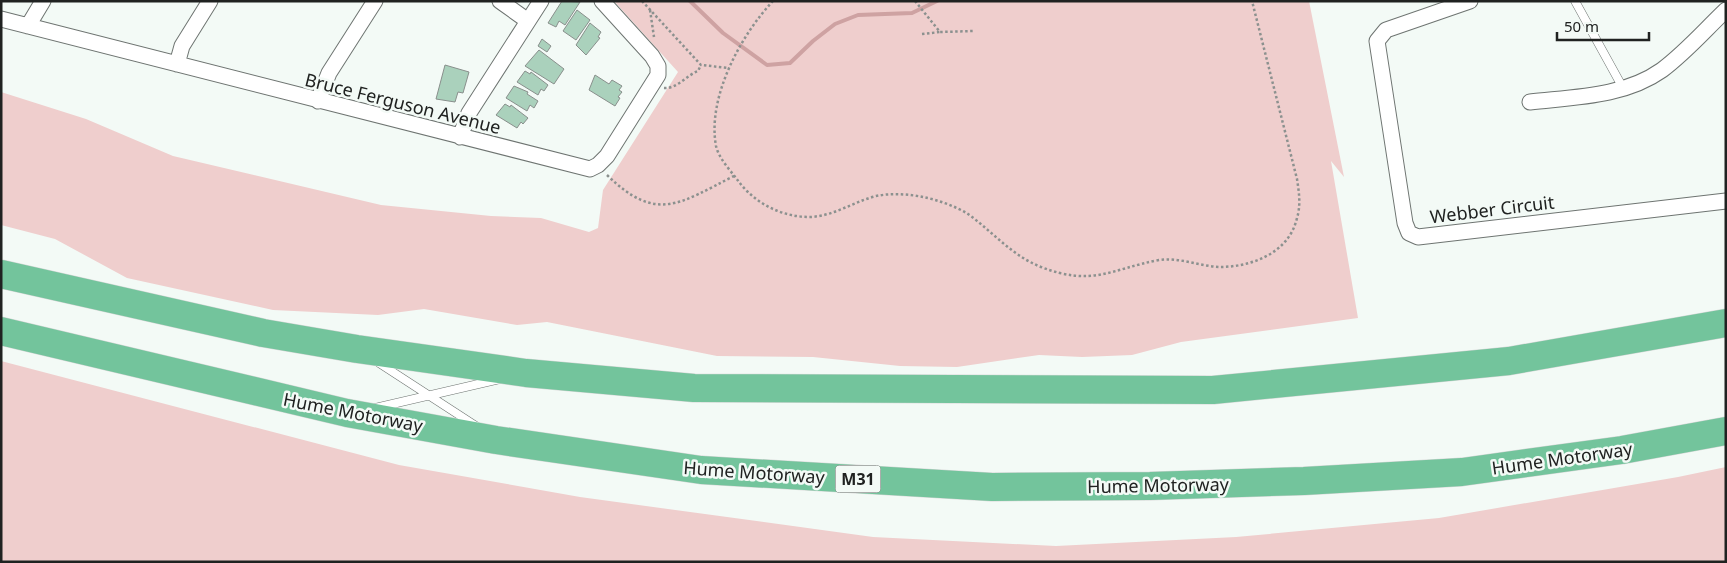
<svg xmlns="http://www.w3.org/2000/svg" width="1727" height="563" font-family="'Noto Sans',sans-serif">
  <rect width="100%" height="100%" fill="#f3faf6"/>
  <path fill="#efcecd" d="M614,1H1309L1344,177L1331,161L1358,318L1181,342L1132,355L1082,357L1039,355L957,367L900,366L813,357L717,356L547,322L517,325L424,309L378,315L273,310L127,278L55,239L1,225V92L86,119L173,156L381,205L491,216L541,218L589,232L598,228L603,190L678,72Z
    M1,361L399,465L580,497L873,537L1056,546L1236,537L1439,518L1678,477L1726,467V562H1Z"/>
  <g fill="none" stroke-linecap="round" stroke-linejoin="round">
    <path stroke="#cea2a2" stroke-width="4" d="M690,1L723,33L767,65L790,63L813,41L835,24L858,15L912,13L937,1"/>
  </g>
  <path fill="#aad1bc" stroke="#898f8c" d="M562,1L580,2L565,25L559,21L556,27L548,23Z
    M577,10L590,20L576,40L563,31Z
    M590,23L601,32L598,37L600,38L586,55L576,45Z
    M542,39L551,46L547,52L538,46Z
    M539,50L564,69L554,84L525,66Z
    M445,65L469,72L463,93L458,92L455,102L436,99Z
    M525,71L530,74L531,72L548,85L544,91L541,89L538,95L517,82Z
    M595,75L609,84L612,80L622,86L619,90L622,92L618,97L620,98L615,106L589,90Z
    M514,86L528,92L527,94L538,101L534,108L530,105L527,111L506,98Z
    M505,104L510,107L511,105L528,118L523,124L521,122L517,128L496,115Z"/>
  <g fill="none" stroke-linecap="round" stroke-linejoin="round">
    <g stroke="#6e7471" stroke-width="9">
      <path id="service" d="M1575,1L1623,88
        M379,363L476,426
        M375,408L500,379"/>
    </g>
    <g stroke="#6e7471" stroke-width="17">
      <path id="minor" d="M500,1L528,21
        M1470,1L1386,30L1377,41L1405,223L1409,233L1418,237L1726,201
        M1,19L590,169L598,165L607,156L658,75V66L652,56L602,1
        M28,26L43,1
        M177,64L182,46L210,1
        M318,101L329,73L375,1
        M1530,102C1574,97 1624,97 1662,70C1685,53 1705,30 1726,10
        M460,137L469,113L541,1"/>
    </g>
    <g stroke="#d7d7d7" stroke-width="29">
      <path id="motorway" d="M1,274L263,333L357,349L526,373L694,388L1213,390L1509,361L1726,323
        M1,331L347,413L496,440L701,470L992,487L1150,486L1304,481L1462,472L1622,450L1726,431"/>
    </g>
    <path stroke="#8c918f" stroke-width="2.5" stroke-dasharray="2.5 2.5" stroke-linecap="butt" d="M642,1L701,65L729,68
      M773,1C741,35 707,97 716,146C719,159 731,171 739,182C756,204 782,217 810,217C834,216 853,202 876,196C891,193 908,194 923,197C938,200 955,206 968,214C993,232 1011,255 1041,267C1093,287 1111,269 1159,260C1179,257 1199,266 1219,267C1252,267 1289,253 1297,218C1301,205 1299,192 1297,179L1252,1
      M915,1L940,32L974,31
      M650,10L654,37
      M922,34L940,32
      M664,88C677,89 687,75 698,71L701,65
      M607,175C657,224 680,203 734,176"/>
    <use href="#service" stroke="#fff" stroke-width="8"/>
    <use href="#minor" stroke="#fff" stroke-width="15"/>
    <use href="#motorway" stroke="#73c49c" stroke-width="28"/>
  </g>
  <g text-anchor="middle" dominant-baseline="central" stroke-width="5" stroke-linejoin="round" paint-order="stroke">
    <rect fill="#f3faf6" stroke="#5f6361" stroke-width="1" x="835.5" y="465.5" width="45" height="27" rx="4"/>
    <g font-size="16" font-weight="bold" fill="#202221">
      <text x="858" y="479">M31</text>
    </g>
    <g font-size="18" fill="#202221" stroke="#f3faf6">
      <text transform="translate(403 103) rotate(14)">Bruce Ferguson Avenue</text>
      <text transform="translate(1492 209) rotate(-7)">Webber Circuit</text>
      <text transform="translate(353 412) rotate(11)">Hume Motorway</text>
      <text transform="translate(1562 458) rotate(-8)">Hume Motorway</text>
      <text transform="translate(754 472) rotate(4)">Hume Motorway</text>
      <text transform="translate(1158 485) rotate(-1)">Hume Motorway</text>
    </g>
  </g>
  <rect width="1727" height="563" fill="none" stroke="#202221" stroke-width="5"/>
  <path d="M1557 32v8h92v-8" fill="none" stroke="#202221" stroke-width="2.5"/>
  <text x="1564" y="32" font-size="15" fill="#202221" stroke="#f3faf6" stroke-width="4" paint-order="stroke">50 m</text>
</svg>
